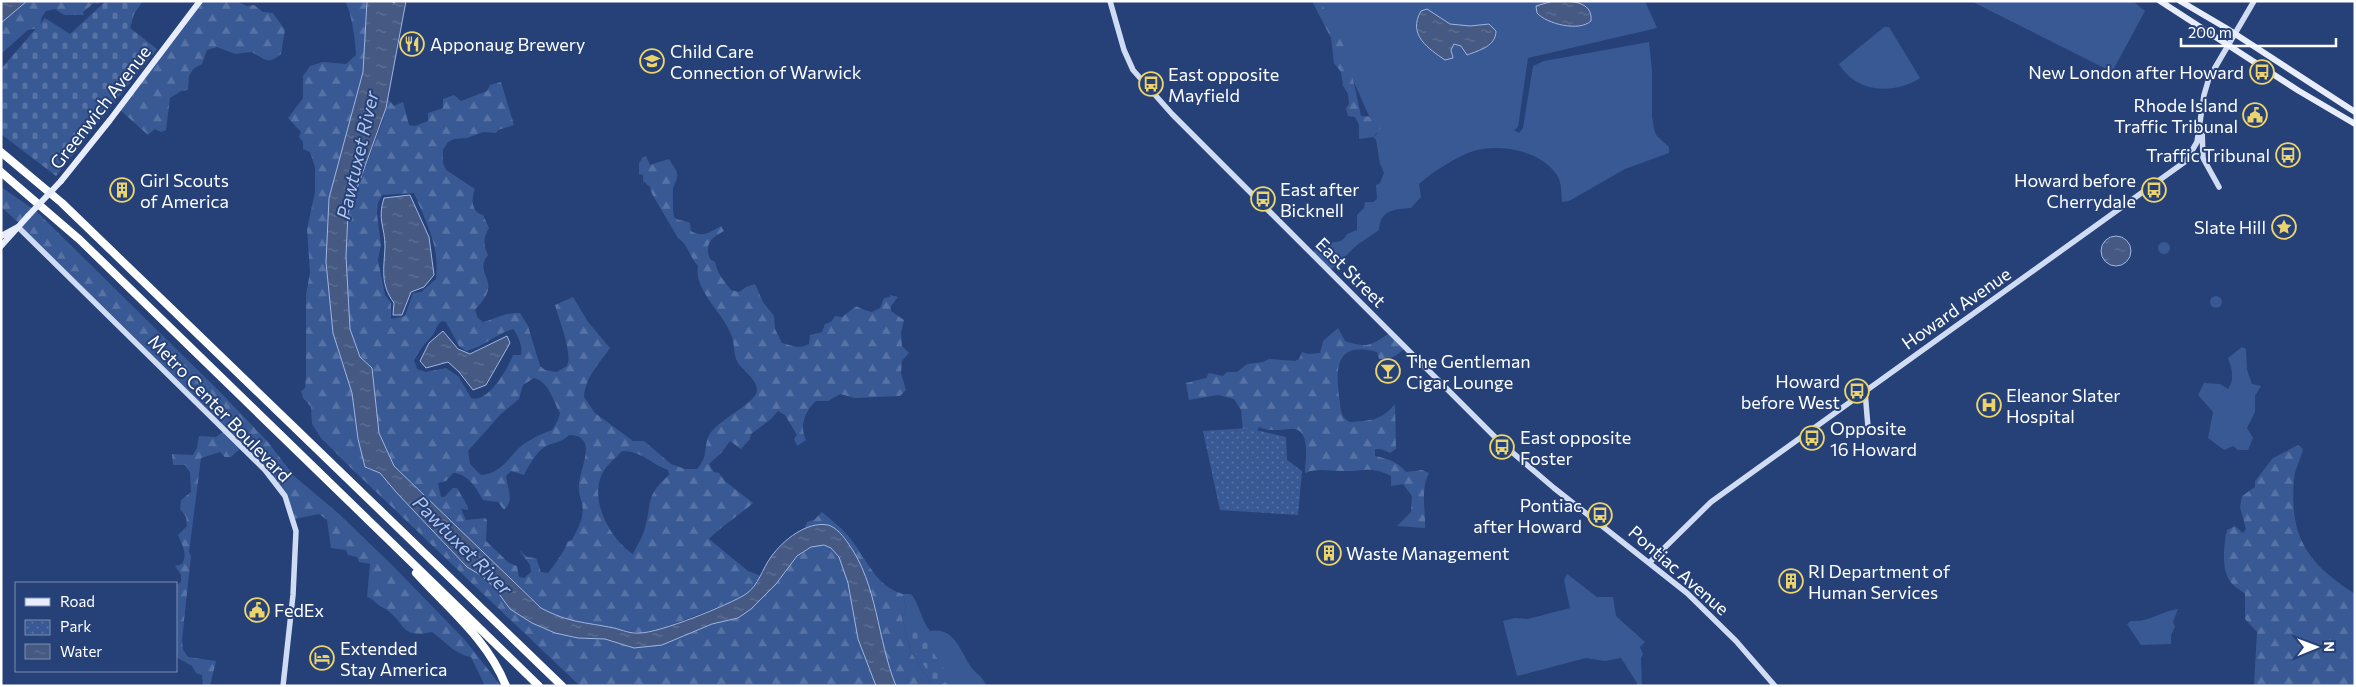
<svg xmlns="http://www.w3.org/2000/svg" width="2356" height="687" font-family="Commissioner,sans-serif">
  <defs>
    <pattern id="forest-firs" width="22" height="20" patternUnits="userSpaceOnUse" patternTransform="scale(1.25)"><rect width="22" height="20" fill="#395995"/><path d="M5 1l3.5 6h-7zM16 11l3.5 6h-7z" fill="#5772a5"/></pattern>
    <pattern id="cemetery-stones" width="16" height="16" patternUnits="userSpaceOnUse" patternTransform="scale(1.25)"><rect width="16" height="16" fill="#395995"/><path d="M2 7V4a2 2 0 0 1 4 0v3zM10 15v-3a2 2 0 0 1 4 0v3z" fill="#5772a5"/></pattern>
    <pattern id="park-dots" width="8" height="8" patternUnits="userSpaceOnUse" patternTransform="scale(1.25)"><rect width="8" height="8" fill="#395995"/><path d="M2 2h.1M6 6h.1" fill="none" stroke="#5772a5" stroke-width="1.8" stroke-linecap="round"/></pattern>
    <pattern id="water-ripples" width="26" height="14" patternUnits="userSpaceOnUse" patternTransform="scale(1.25)"><rect width="26" height="14" fill="#455982"/><path d="M2 4q2-2 4 0t4 0M15 11q2-2 4 0t4 0" fill="none" stroke="#617295"/></pattern>
  </defs>
  <rect width="100%" height="100%" fill="#264178"/>
  <path fill="#395995" d="M1318,1H1645L1657,28L1528,58L1518,127L1514,130L1519,133L1523,128L1533,66L1544,61L1649,42L1652,70V116L1654,129L1656,135L1669,147V153L1625,169L1569,201L1562,202C1561,193 1562,183 1557,175C1540,149 1495,142 1468,153C1450,161 1434,171 1419,184L1421,197L1411,208C1394,209 1380,210 1379,230L1357,245L1330,271L1312,253L1322,243C1332,241 1342,245 1347,234L1357,230V215L1364,208L1365,202H1373L1377,199L1376,185L1380,183L1384,173L1380,164L1376,140L1373,137L1377,134Z
    M1971,1H2133L2145,11L2112,72Z
    M1884,27H1889L1920,78C1894,95 1856,93 1839,64Z
    M2158 248a6 6 0 1 1 12 0a6 6 0 1 1-12 0Z
    M2210 302a6 6 0 1 1 12 0a6 6 0 1 1-12 0Z
    M2242,347L2246,349L2247,370L2252,384L2261,386L2255,396V412L2247,428L2253,438L2248,450H2238L2233,446L2224,450L2208,438L2213,412L2198,395L2204,383L2220,384L2228,389C2235,378 2232,370 2228,358Z
    M1567,574L1597,597H1613L1616,616L1645,642L1640,647L1643,654L1641,658L1642,686H1636L1637,683L1621,658L1605,661L1586,658L1517,676L1503,621L1515,618L1528,619L1570,608L1564,580Z
    M903,594H911C920,605 921,620 930,631C955,627 960,651 971,667C976,674 984,677 986,686H933L911,652L902,618L906,609Z
    M2178,609L2173,622L2175,627L2171,635V644L2141,645L2127,624L2131,621C2151,622 2159,612 2178,609Z"/>
  <path fill="url(#forest-firs)" fill-rule="evenodd" d="M27,1H101L98,4L94,3L83,12L84,15H64L55,9L46,11L42,17L39,28L28,30L1,54V23Z
    M199,1H236L247,6L254,5L263,12L273,13L285,30L281,54C267,66 265,58 251,52L235,54L217,47L207,50L202,64L193,69L189,76L188,90L181,91L170,98L166,130L161,132L155,129L148,135L119,109Z
    M344,1H367L363,72L329,198L326,262L333,332L352,393L358,439L367,469L380,472L396,492L467,567L482,576L494,587L510,609L532,623L555,633L578,638L605,639L634,648L689,634L712,624L724,621L776,584L797,556L811,547L824,545L831,548L839,557L848,583L858,639L876,686H580L352,469L321,438L312,424L311,407L303,398L301,391L305,388L306,376V295L310,272L307,229L315,192V167L310,152L303,149V142L299,137L301,132L288,118L303,98V76L310,66L323,62L346,64L356,55C356,45 351,6 344,1Z
    M1312,1H1320L1338,32L1349,60L1361,116L1376,117L1381,128L1373,137L1359,139V125L1355,117L1348,116L1346,108L1349,104L1348,94L1343,86L1341,72L1334,63L1331,38Z
    M501,82L514,125L498,130L496,133L483,132L467,138L454,139L448,142L443,150V163L446,170L475,189C471,199 471,212 483,215L489,228C483,238 483,245 488,255C476,270 491,277 488,290C486,298 480,304 475,310L478,318L483,322C496,319 505,312 520,313L528,326L540,366L545,370L557,372L567,366C573,353 559,320 555,305L573,297L588,322L610,348C599,364 585,377 584,397L595,413L633,441H644L671,464L685,469H697C710,456 702,442 712,431C721,420 751,404 756,394C761,382 744,372 738,363C733,354 735,346 732,337C725,314 693,290 698,266C690,258 688,244 678,238L652,194L650,187L643,181V175L639,174V163L643,157L646,156L650,165L669,159C671,163 676,169 677,173C678,179 675,183 673,188C673,192 672,216 675,218C679,221 685,220 690,223L691,231C702,238 711,232 721,226L724,231C711,238 704,244 710,259L715,262C717,273 724,281 731,290L739,292L746,287L755,284L763,302L774,316L775,329L782,343C792,345 799,350 809,344L810,335L822,332L825,324L831,322L835,316L842,317C864,301 849,307 872,312L880,308L884,298L890,297V295L898,297L891,306V311L904,320L901,333L902,346L909,353L902,361L901,373L906,390L900,396L855,398L840,394L828,401H816C805,411 799,426 806,440L797,446L794,439L797,435L785,415L778,411L771,419L751,434L750,439L741,449L730,441L722,452L709,464L714,472L719,473L726,482L753,503C737,517 724,524 709,539L748,571L761,576L749,592L734,601L655,631L640,633L581,624L553,614L541,608L394,466L379,433L372,368L360,357L350,329L346,256L348,213L383,120L388,99L394,106L403,102L409,125L415,126L428,121V113L443,108V99L454,95L461,101L487,91L490,85ZM414,193C426,223 440,245 436,279L421,292L413,293L405,316L391,319V303L385,295L378,260L381,245L377,214L378,203L382,195ZM442,321L446,322L459,346L466,351C483,347 496,334 513,329C518,335 523,347 521,355H513C508,368 488,404 471,398L459,377L446,368L426,372L417,369L414,360C419,351 424,344 431,337C436,333 435,325 442,321ZM534,378C550,383 552,399 560,413L558,420L552,430C542,433 523,443 517,450C507,461 498,474 481,475L470,464L468,451L501,414L519,399L523,385ZM569,435C599,435 580,468 579,484C578,491 580,497 582,503C585,517 578,528 572,540L567,542C567,548 553,567 548,573L541,572L536,558L527,557L519,550L530,565L531,572L524,578L519,577L517,566L509,563L486,541L487,520L485,518L466,520L461,509L468,510V507L457,488H453L444,497H441L438,483L446,481L453,473C469,474 476,488 483,500L498,502L504,510C515,500 507,488 506,476L511,471L524,475C528,467 536,453 543,448C552,442 562,443 569,435ZM622,451C642,451 651,464 668,470L669,475C646,495 652,501 645,528C643,537 637,545 633,554C611,540 589,501 602,474C607,464 615,459 622,451Z
    M1,187L36,211L222,394L267,441L294,476L338,513L392,565L465,640L501,686H485L471,657C454,654 445,641 432,632C397,640 407,619 380,606C375,603 374,599 367,597L370,564L359,562L357,557L348,555L346,550L331,548L327,520L319,514L294,519L286,497L242,447L231,457H225L220,452L201,458L189,552L191,556L182,639L183,650L188,657L216,661L210,686H203L202,675L196,673L192,666L176,657V585L181,582V575L175,566L182,564C188,555 182,544 178,535L187,526L186,517L180,509L181,500L191,492L190,472L185,465H173L172,454L193,455L197,448L199,436L216,437L223,432L18,227L19,223L1,207Z
    M1338,328L1345,341C1367,349 1372,345 1391,332L1405,348C1396,356 1391,360 1379,359L1377,352C1338,341 1335,365 1339,396C1341,406 1339,417 1350,422C1370,421 1382,420 1395,404L1396,449L1390,453L1381,449H1375V456C1388,459 1397,461 1406,472L1422,470L1429,473C1420,490 1426,510 1425,528L1397,526L1411,512L1412,496L1403,484L1391,486V476C1370,465 1363,472 1341,471C1328,471 1318,468 1305,473C1305,461 1311,433 1295,429C1290,428 1284,430 1278,430C1271,430 1265,430 1259,427L1257,431L1243,430L1241,410L1234,399L1218,395L1189,400L1186,383L1206,378L1209,373L1223,376L1227,372H1237L1247,364L1263,362L1269,359L1295,361L1299,359L1302,352L1308,354L1320,353L1323,341Z
    M2298,445L2303,449C2301,459 2295,468 2294,479C2289,537 2307,563 2355,594V686H2254L2257,632L2245,619V594C2240,589 2233,587 2230,581C2221,569 2224,543 2227,530L2235,526L2243,533L2246,529L2240,507L2242,496L2255,487V481L2273,458Z
    M822,512C831,520 841,527 848,536C866,556 874,586 903,594L906,609L902,618L911,652L933,686H896C893,679 890,671 888,664C881,637 858,496 806,529L805,527L807,522L814,520Z"/>
  <path fill="url(#cemetery-stones)" d="M106,1H143L134,14L130,28L157,49L56,176L1,134V69L45,18L70,34Z
    M918,629L955,686H937L906,637Z"/>
  <path fill="url(#park-dots)" d="M1248,428L1286,437L1287,460L1302,471L1298,515L1220,510L1203,431Z"/>
  <path fill="url(#water-ripples)" stroke="#9cb6e4" d="M1,1H27L1,23Z
    M367,1H391L394,3L396,1H406L386,108L348,213L346,256L350,329L360,357L372,368L379,433L394,466L541,608C569,623 585,622 614,628C622,630 631,634 640,633C659,633 729,605 746,594C759,585 762,569 771,557C783,540 807,521 828,525C836,527 844,537 848,543C878,585 877,639 896,686H876L858,639L848,583L839,557L831,548L824,545L811,547L797,556L776,584L751,609L738,618L712,624L662,645L634,648L605,639L578,638L555,633L532,623L510,609L494,587L482,576L467,567L396,492L380,473L365,467L358,439L352,393L333,333L326,262L329,198L363,72Z
    M1553,1C1569,1 1593,0 1591,21C1579,32 1547,24 1537,13L1536,6Z
    M1427,9L1450,24L1470,26L1489,24L1496,31C1496,46 1480,50 1467,55L1461,46L1454,44L1451,50L1453,58L1445,60C1429,49 1407,35 1421,11Z
    M410,195L429,237L434,275L424,287L411,292L402,315H393L394,303C380,284 384,269 385,247C385,226 377,220 384,198Z
    M2101 251a15 15 0 1 1 30 0a15 15 0 1 1-30 0Z
    M443,331L458,349L470,354L507,336L510,343L486,385L473,390L459,372L448,362L426,368L420,361L429,343Z"/>
  <g fill="none" stroke-linecap="round" stroke-linejoin="round">
    <path stroke="#d0dcf3" stroke-width="5.5" d="M1110,1L1124,50L1133,70L1172,114L1499,441L1554,488L1687,593L1736,641L1775,686
      M2202,128L2203,158L2219,187
      M18,227L265,470L285,496L296,531L293,595L283,686
      M1865,391L1868,427
      M1650,562L1711,502L2186,161L2197,142L2204,95L2209,78L2254,1"/>
    <path stroke="#e7edfc" stroke-width="6" d="M2160,1L2299,91L2355,124
      M2180,1L2226,28L2355,112
      M61,181L110,120L200,1
      M1,236L18,227
      M1,246L28,216"/>
    <path stroke="#fff" stroke-width="8" d="M1,152L62,203L562,686
      M1,172L80,240L539,686
      M416,573C448,608 488,640 506,686"/>
    <path stroke="#e7edfc" stroke-width="6" d="M28,216L61,181"/>
  </g>
  <defs>
    <g id="restaurant-ring" transform="scale(1.25)"><circle r="9.5" fill="#264178" stroke="#ecd46d" stroke-width="1.5"/><path d="M-5-6h1v4h1v-4h1v4h1v-4h1v5L-1.5 .5V6h-2V.5L-5-1ZM5-6V6H3V1.5H1.5Q1.5-4 5-6Z" fill="#ecd46d"/></g>
    <g id="school-ring" transform="scale(1.25)"><circle r="9.5" fill="#264178" stroke="#ecd46d" stroke-width="1.5"/><path d="M0-5L7-2L0 1L-7-2ZM-4 1L0 2.5L4 1V4Q0 6-4 4Z" fill="#ecd46d"/></g>
    <g id="bus-ring" transform="scale(1.25)"><circle r="9.5" fill="#264178" stroke="#ecd46d" stroke-width="1.5"/><path d="M-5-6H5V4H4V6H2V4H-2V6H-4V4H-5ZM-3.5-4V0h7V-4ZM-3.5 1.2v1.5H-2V1.2ZM2 1.2v1.5H3.5V1.2Z" fill="#ecd46d"/></g>
    <g id="civic-ring" transform="scale(1.25)"><circle r="9.5" fill="#264178" stroke="#ecd46d" stroke-width="1.5"/><path d="M-.6-6.5H3V-4.5H.6V-3L4-1V1h2V6H-6V1h2V-1L-.6-3ZM-1.2 2.5V6h2.4V2.5Z" fill="#ecd46d"/></g>
    <g id="building-ring" transform="scale(1.25)"><circle r="9.5" fill="#264178" stroke="#ecd46d" stroke-width="1.5"/><path d="M-4-6H4V6H1V3H-1V6H-4ZM-2.5-4.3h1.7v1.8h-1.7ZM.8-4.3h1.7v1.8H.8ZM-2.5-1h1.7V.8h-1.7ZM.8-1h1.7V.8H.8Z" fill="#ecd46d"/></g>
    <g id="sight-ring" transform="scale(1.25)"><circle r="9.5" fill="#264178" stroke="#ecd46d" stroke-width="1.5"/><path d="M0-6L1.8-2.2L6-1.7L2.9 1.2L3.7 5.4L0 3.3L-3.7 5.4L-2.9 1.2L-6-1.7L-1.8-2.2Z" fill="#ecd46d"/></g>
    <g id="bar-ring" transform="scale(1.25)"><circle r="9.5" fill="#264178" stroke="#ecd46d" stroke-width="1.5"/><path d="M-6-5H6L.8 .8V4.5H3.5V6h-7V4.5H-.8V.8Z" fill="#ecd46d"/></g>
    <g id="hospital-ring" transform="scale(1.25)"><circle r="9.5" fill="#264178" stroke="#ecd46d" stroke-width="1.5"/><path d="M-5-5h3v3.5h4V-5h3V5h-3V1.5h-4V5h-3Z" fill="#ecd46d"/></g>
    <g id="hotel-ring" transform="scale(1.25)"><circle r="9.5" fill="#264178" stroke="#ecd46d" stroke-width="1.5"/><path d="M-6-4.5h1.5V1H6V5H4.5V3h-9V5H-6ZM-4 0a1.8 1.8 0 1 1 3.6 0ZM.5 0V-2.5h3Q6-2.5 6 0Z" fill="#ecd46d"/></g>
  </defs>
  <g fill-rule="evenodd">
    <use href="#restaurant-ring" x="412" y="44"/>
    <use href="#school-ring" x="652" y="61"/>
    <use href="#bus-ring" x="2262" y="72"/>
    <use href="#bus-ring" x="1151" y="84"/>
    <use href="#civic-ring" x="2255" y="115"/>
    <use href="#bus-ring" x="2288" y="155"/>
    <use href="#building-ring" x="122" y="190"/>
    <use href="#bus-ring" x="2154" y="190"/>
    <use href="#bus-ring" x="1263" y="199"/>
    <use href="#sight-ring" x="2284" y="227"/>
    <use href="#bar-ring" x="1388" y="371"/>
    <use href="#bus-ring" x="1857" y="391"/>
    <use href="#hospital-ring" x="1989" y="405"/>
    <use href="#bus-ring" x="1812" y="438"/>
    <use href="#bus-ring" x="1502" y="447"/>
    <use href="#bus-ring" x="1600" y="515"/>
    <use href="#building-ring" x="1329" y="553"/>
    <use href="#building-ring" x="1791" y="581"/>
    <use href="#civic-ring" x="257" y="610"/>
    <use href="#hotel-ring" x="322" y="658"/>
  </g>
  <g text-anchor="middle" dominant-baseline="central" stroke-width="4" stroke-linejoin="round" paint-order="stroke">
    <g font-size="18" fill="#fff" stroke="#264178" text-anchor="start">
      <text x="430" y="44">Apponaug Brewery</text>
      <text x="670" y="51">Child Care<tspan x="670" dy="21">Connection of Warwick</tspan></text>
      <text x="2244" y="72" text-anchor="end">New London after Howard</text>
      <text x="1168" y="74">East opposite<tspan x="1168" dy="21">Mayfield</tspan></text>
      <text x="2238" y="105" text-anchor="end">Rhode Island<tspan x="2238" dy="21">Traffic Tribunal</tspan></text>
      <text x="2270" y="155" text-anchor="end">Traffic Tribunal</text>
      <text x="140" y="180">Girl Scouts<tspan x="140" dy="21">of America</tspan></text>
      <text x="2136" y="180" text-anchor="end">Howard before<tspan x="2136" dy="21">Cherrydale</tspan></text>
      <text x="1280" y="189">East after<tspan x="1280" dy="21">Bicknell</tspan></text>
      <text x="2266" y="227" text-anchor="end">Slate Hill</text>
      <text x="1406" y="361">The Gentleman<tspan x="1406" dy="21">Cigar Lounge</tspan></text>
      <text x="1840" y="381" text-anchor="end">Howard<tspan x="1840" dy="21">before West</tspan></text>
      <text x="2006" y="395">Eleanor Slater<tspan x="2006" dy="21">Hospital</tspan></text>
      <text x="1830" y="428">Opposite<tspan x="1830" dy="21">16 Howard</tspan></text>
      <text x="1520" y="437">East opposite<tspan x="1520" dy="21">Foster</tspan></text>
      <text x="1582" y="505" text-anchor="end">Pontiac<tspan x="1582" dy="21">after Howard</tspan></text>
      <text x="1346" y="553">Waste Management</text>
      <text x="1808" y="571">RI Department of<tspan x="1808" dy="21">Human Services</tspan></text>
      <text x="274" y="610">FedEx</text>
      <text x="340" y="648">Extended<tspan x="340" dy="21">Stay America</tspan></text>
    </g>
    <g font-size="18" fill="#fff" stroke="#264178">
      <text transform="translate(100 107) rotate(-52)">Greenwich Avenue</text>
      <text transform="translate(1351 272) rotate(45)">East Street</text>
      <text transform="translate(1956 308) rotate(-35)">Howard Avenue</text>
      <text transform="translate(220 408) rotate(46)">Metro Center Boulevard</text>
      <text transform="translate(1679 570) rotate(41)">Pontiac Avenue</text>
    </g>
    <g font-size="19" font-style="italic" fill="#b3c7eb" stroke="#264178">
      <text transform="translate(357 155) rotate(-77)">Pawtuxet River</text>
      <text transform="translate(463 545) rotate(45)">Pawtuxet River</text>
    </g>
  </g>
  <rect width="2356" height="687" fill="none" stroke="#ffffff" stroke-width="5"/>
  <rect x="15" y="582" width="162" height="90" fill="#264178" stroke="#7d8dae"/>
  <rect x="25" y="598" width="25" height="8" fill="#e7edfc" stroke="#7d8dae"/>
  <text x="60" y="607" font-size="15" fill="#ffffff">Road</text>
  <rect x="25" y="620" width="25" height="15" fill="url(#park-dots)" stroke="#7d8dae"/>
  <text x="60" y="632" font-size="15" fill="#ffffff">Park</text>
  <rect x="25" y="644" width="25" height="15" fill="url(#water-ripples)" stroke="#7d8dae"/>
  <text x="60" y="657" font-size="15" fill="#ffffff">Water</text>
  <g transform="translate(2316 647) rotate(89)" stroke="#264178" stroke-width="4" paint-order="stroke">
  <path d="M0-4L9 19L0 12L-9 19Z" fill="#ffffff"/>
  <text y="-8" font-size="14" font-weight="bold" text-anchor="middle" fill="#ffffff">N</text>
  </g>
  <path d="M2181 38v8h155v-8" fill="none" stroke="#ffffff" stroke-width="2.5"/>
  <text x="2188" y="38" font-size="15" fill="#ffffff" stroke="#264178" stroke-width="4" paint-order="stroke">200 m</text>
</svg>
